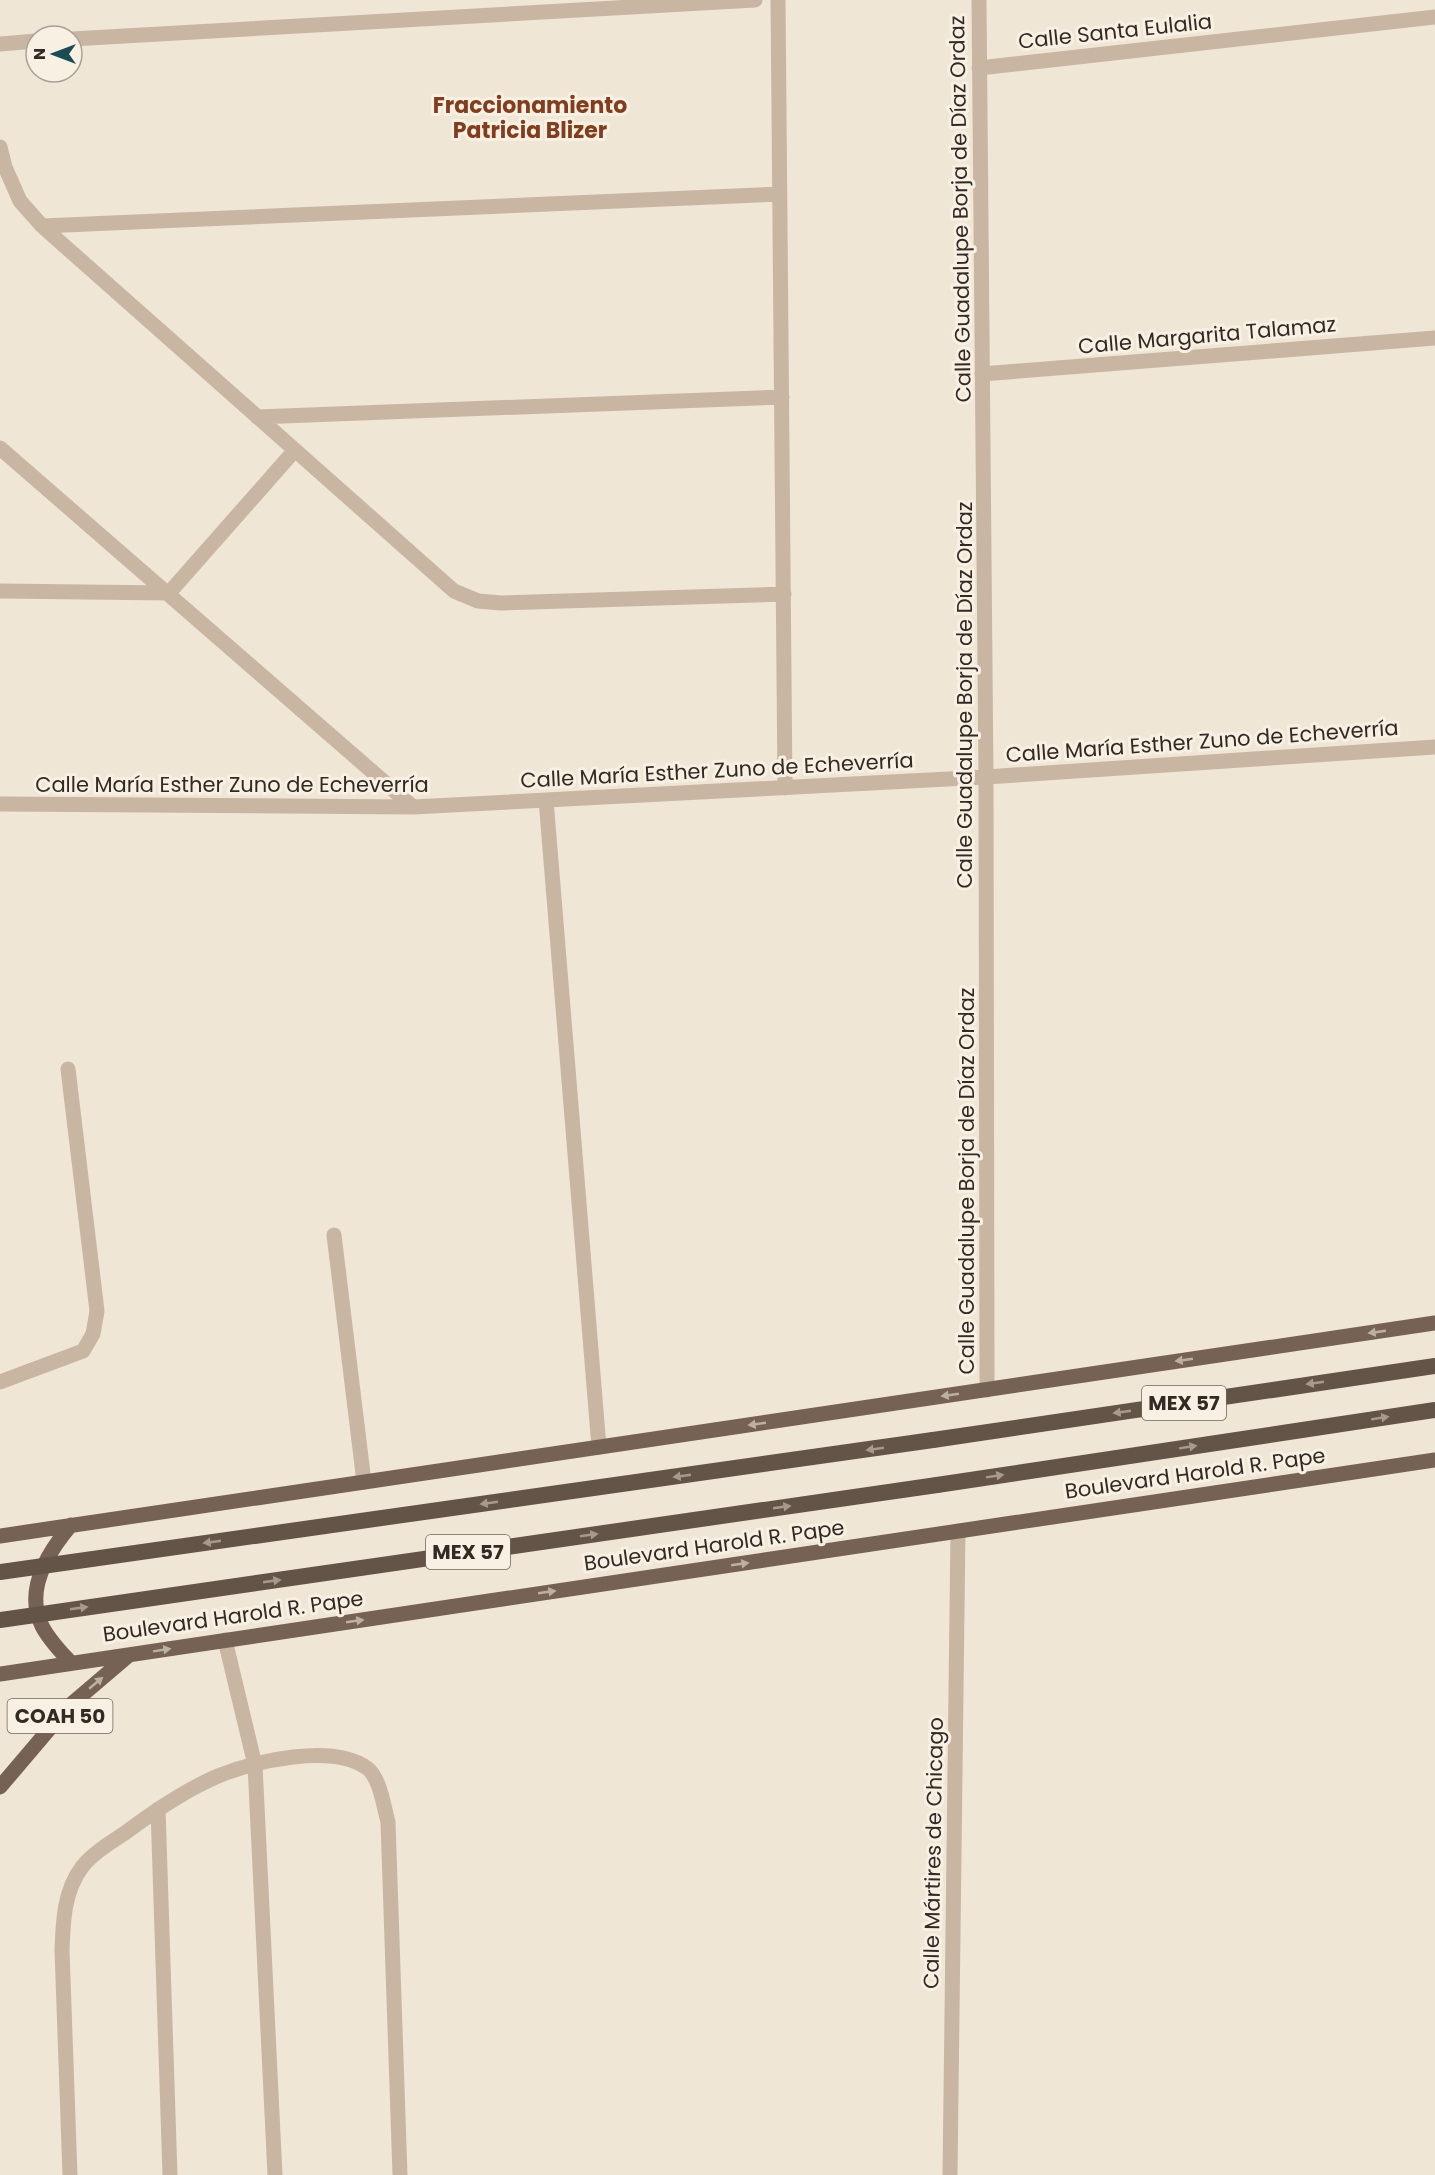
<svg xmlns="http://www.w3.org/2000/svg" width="1435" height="2175" font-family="Poppins,sans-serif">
  <rect width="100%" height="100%" fill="#f0e6d6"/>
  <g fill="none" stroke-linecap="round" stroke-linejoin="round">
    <path stroke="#c8b6a2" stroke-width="15" d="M334,1235L364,1482
      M0,1382L83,1351L93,1334L97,1311L68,1069
      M225,1640L255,1765L275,2175
      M158,1809L170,2175
      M70,2175L62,1950C63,1921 64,1891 82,1867C93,1853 110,1843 125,1833C153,1812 185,1790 218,1776C255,1761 332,1743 367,1768C380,1777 384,1808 388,1822L400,2175"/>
    <path stroke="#c8b6a2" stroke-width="15" d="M778,0L785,788
      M979,0L986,777L987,1390
      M72,39L755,0
      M0,44L36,41
      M979,68L1435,17
      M0,147L5,167L20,201L42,226L454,591L478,601L501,603L784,594
      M42,226L780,194
      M982,374L1435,338
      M257,417L782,397
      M0,448L413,807
      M0,591L169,593L295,450
      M546,800L599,1447
      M0,804L413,807L986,777L1435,747
      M950,2175L958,1531"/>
    <path stroke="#756255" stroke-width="15" d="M0,1536L1435,1323
      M71,1663C61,1652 49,1640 42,1626C24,1590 48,1552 71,1525
      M0,1674L1435,1460
      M0,1787L68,1707L129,1655"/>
    <path stroke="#645448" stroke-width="16" d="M933,1440L1435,1366
      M937,1485L1435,1410"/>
    <path stroke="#645448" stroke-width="16" d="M0,1572L933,1440
      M0,1620L937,1485"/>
  </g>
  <defs><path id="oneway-solid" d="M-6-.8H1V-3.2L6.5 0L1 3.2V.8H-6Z" transform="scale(1.5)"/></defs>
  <g fill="#bdb0a3">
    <use href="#oneway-solid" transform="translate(1377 1332) rotate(172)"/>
    <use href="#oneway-solid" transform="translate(1184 1360) rotate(172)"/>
    <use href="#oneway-solid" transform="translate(950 1395) rotate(172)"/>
    <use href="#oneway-solid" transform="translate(757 1424) rotate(172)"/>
    <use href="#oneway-solid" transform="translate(740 1564) rotate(-8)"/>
    <use href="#oneway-solid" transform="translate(547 1592) rotate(-8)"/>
    <use href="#oneway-solid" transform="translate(355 1621) rotate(-8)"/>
    <use href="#oneway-solid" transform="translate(162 1650) rotate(-9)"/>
    <use href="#oneway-solid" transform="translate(96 1683) rotate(-40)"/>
  </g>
  <g fill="#a79a8d">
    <use href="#oneway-solid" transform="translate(1315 1383) rotate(172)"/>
    <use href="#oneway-solid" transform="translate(1122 1412) rotate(172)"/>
    <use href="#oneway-solid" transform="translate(1380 1418) rotate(-9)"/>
    <use href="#oneway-solid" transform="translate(1188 1447) rotate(-9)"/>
    <use href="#oneway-solid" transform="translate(875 1449) rotate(172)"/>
    <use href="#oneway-solid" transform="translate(682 1476) rotate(172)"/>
    <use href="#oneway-solid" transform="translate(995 1476) rotate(-9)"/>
    <use href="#oneway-solid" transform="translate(489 1503) rotate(172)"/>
    <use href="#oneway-solid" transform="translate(782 1507) rotate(-8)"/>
    <use href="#oneway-solid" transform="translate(589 1535) rotate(-8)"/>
    <use href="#oneway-solid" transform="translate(212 1542) rotate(172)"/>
    <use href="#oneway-solid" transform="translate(272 1581) rotate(-8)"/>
    <use href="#oneway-solid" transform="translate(79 1608) rotate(-8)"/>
  </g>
  <g text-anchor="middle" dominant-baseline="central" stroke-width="6" stroke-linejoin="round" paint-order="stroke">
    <g fill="#f8f0e2" stroke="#6e655e" stroke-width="1.5">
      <rect x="1142" y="1386" width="84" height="34" rx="4.5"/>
      <rect x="426" y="1535" width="84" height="34" rx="4.5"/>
      <rect x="7.5" y="1699" width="105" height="34" rx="4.5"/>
    </g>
    <g font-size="20" font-weight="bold" fill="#332a25">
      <text x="1184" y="1403">MEX 57</text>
      <text x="468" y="1552">MEX 57</text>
      <text x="60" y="1716">COAH 50</text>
    </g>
    <g font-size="21" fill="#332a25" stroke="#f8f0e2">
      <text transform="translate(1115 31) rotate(-6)">Calle Santa Eulalia</text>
      <text transform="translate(960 209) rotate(-91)">Calle Guadalupe Borja de Díaz Ordaz</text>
      <text transform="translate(1207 335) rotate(-5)">Calle Margarita Talamaz</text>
      <text transform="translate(964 695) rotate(-90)">Calle Guadalupe Borja de Díaz Ordaz</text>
      <text transform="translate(1202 741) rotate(-4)">Calle María Esther Zuno de Echeverría</text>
      <text transform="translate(717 770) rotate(-3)">Calle María Esther Zuno de Echeverría</text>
      <text x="232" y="784">Calle María Esther Zuno de Echeverría</text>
      <text transform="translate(966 1181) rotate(-90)">Calle Guadalupe Borja de Díaz Ordaz</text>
      <text transform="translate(1195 1473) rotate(-8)">Boulevard Harold R. Pape</text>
      <text transform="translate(714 1545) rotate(-8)">Boulevard Harold R. Pape</text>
      <text transform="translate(233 1616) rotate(-8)">Boulevard Harold R. Pape</text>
      <text transform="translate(933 1853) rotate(-89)">Calle Mártires de Chicago</text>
    </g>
    <g font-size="22" font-weight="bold" fill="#813d1e" stroke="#f8f0e2">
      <text x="530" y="105">Fraccionamiento<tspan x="530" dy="25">Patricia Blizer</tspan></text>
    </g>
  </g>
  <g transform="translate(54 54) rotate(270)"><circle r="28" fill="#f8f0e2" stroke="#a9a196" stroke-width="1.5"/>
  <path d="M0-4.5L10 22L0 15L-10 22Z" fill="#1b4b53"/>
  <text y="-9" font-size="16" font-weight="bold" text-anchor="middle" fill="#332a25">N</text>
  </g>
</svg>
